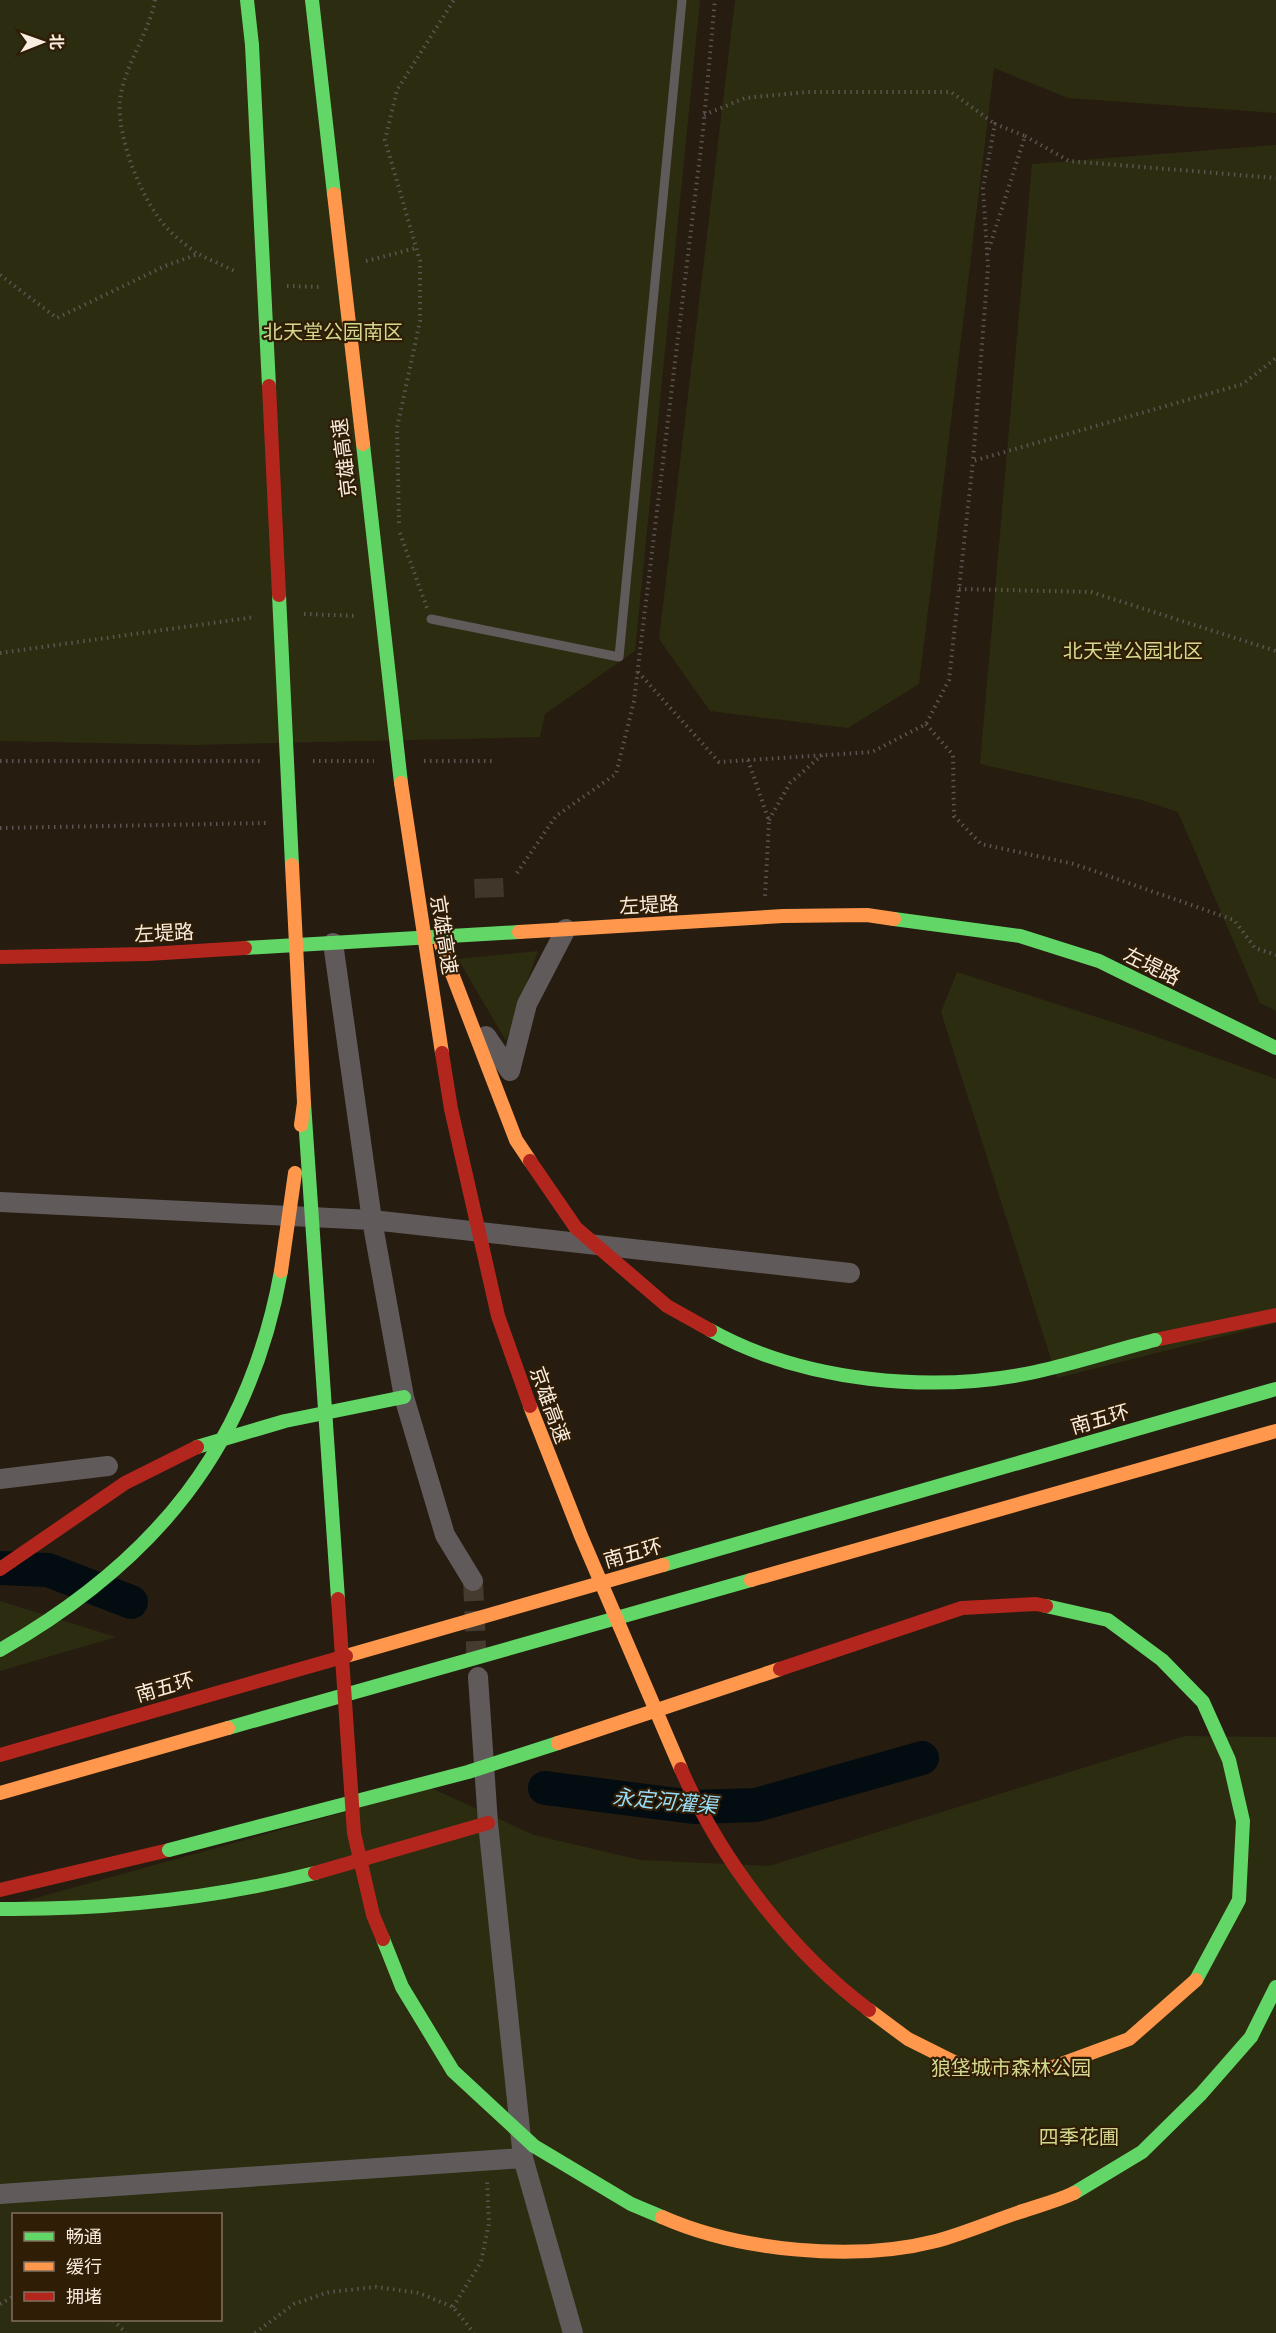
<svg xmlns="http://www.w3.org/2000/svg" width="1276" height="2333" font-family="Inter,'Noto Sans SC',sans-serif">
  <rect width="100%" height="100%" fill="#261c10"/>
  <path fill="#2c2c10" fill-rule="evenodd" d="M0,0H700L635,651L545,714L540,737L193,745L0,741Z
    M735,0H1276V113L1068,98L994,68L919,684L848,728L710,711L659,639Z
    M1276,145V1011L1260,1003L1178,812L1142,800L980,764L1032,164Z
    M538,951L506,1041L458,959Z
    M957,972L1137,1030L1276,1079V1323L1057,1378L941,1012Z
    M0,1601L116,1637L0,1671Z
    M1185,1736L1276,1737V2333H0V1908L431,1788L534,1835L640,1860L769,1866ZM14,2214H220V2320H14Z"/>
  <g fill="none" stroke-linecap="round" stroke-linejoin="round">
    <path stroke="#030c10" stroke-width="34" d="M0,1568L48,1570L131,1602
      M545,1788L693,1807L756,1805L922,1758"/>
  </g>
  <path fill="#41362a" d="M503,878L504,897L475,898L474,879Z"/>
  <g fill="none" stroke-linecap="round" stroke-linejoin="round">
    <path stroke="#463b2f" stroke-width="20" stroke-dasharray="20 10" stroke-linecap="butt" d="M473,1581L477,1668"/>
    <path stroke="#5b5551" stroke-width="4" stroke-dasharray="1.5 4.5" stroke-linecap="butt" d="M155,0C149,34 124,65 120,100C116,136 143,205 169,230C177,239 188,246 197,254
      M704,115L745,98L807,92H951L995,124
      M1025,136L1069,161L1276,178
      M987,255L1025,136L995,124L983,188L988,267L973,461L1243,384L1276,358
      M366,261L416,248
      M0,275L57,318L165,266L198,254L237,272
      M287,286L322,287
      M399,523L397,428L420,321V261L385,140L397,90L454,0
      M400,533L427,608
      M959,589L1091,592L1276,651
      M304,614L357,616
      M0,653L255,617
      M638,672L719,762L872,752L926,724L949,680L973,461
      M926,724L953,755L954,816L981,844L1074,864L1234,920L1255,948L1276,955
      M748,760L769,821L765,897
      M0,761H263
      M313,761H374
      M424,761H493
      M769,820L790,783L822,755
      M0,828L266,823
      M517,873L556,816L616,774L634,701L703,131L715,0
      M0,2304L14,2296
      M453,2307L481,2262L489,2223L487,2179
      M113,2320L126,2333
      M255,2333L294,2304L329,2292L376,2287L419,2293L453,2307L474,2333"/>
    <path stroke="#605a5b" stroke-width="9" d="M431,619L619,657L682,0"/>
    <path stroke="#605a5b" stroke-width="20" d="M333,943L372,1220L404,1397L445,1535L473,1581
      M486,1036L510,1071
      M510,1071L527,1004L566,929
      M0,1202L372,1220L850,1273
      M0,1479L108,1466
      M478,1677L488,1823L523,2158L573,2333
      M0,2194L523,2158"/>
    <path stroke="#63d668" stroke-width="14" d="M247,0L252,45
      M894,919L1020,936L1099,961L1276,1048
      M245,948L519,932
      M197,1447L285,1421L404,1397
      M663,1565L1276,1389
      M228,1728L751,1580
      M0,1909C107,1910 212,1899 315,1873"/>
    <path stroke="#ff974d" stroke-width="14" d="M519,932L783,916L867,915L894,919
      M751,1580L1276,1431
      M346,1656L663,1565
      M0,1793L228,1728"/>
    <path stroke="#b3261e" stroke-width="14" d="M0,957L148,954L245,948
      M1155,1340L1276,1315
      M0,1569L125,1483L197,1447
      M0,1755L346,1656
      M315,1873L488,1823
      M0,1890L169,1850"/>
    <path stroke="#63d668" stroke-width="14" d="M312,0L334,194
      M252,45L269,386
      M363,444L401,783
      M279,595L292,865
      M304,1103L338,1599
      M710,1330C803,1382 932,1394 1035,1372C1076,1363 1115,1350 1155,1340
      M1046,1606L1108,1620L1162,1660L1203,1702L1229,1760L1243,1821L1239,1900L1196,1980
      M0,1650C154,1562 249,1448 281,1271
      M169,1850L468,1772L558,1743
      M383,1939L402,1987L453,2071L534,2146L631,2204L662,2217
      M1074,2193L1142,2152L1201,2094L1251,2037L1276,1987"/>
    <path stroke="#ff974d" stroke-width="14" d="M334,194L363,444
      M401,783L442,1053
      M292,865L304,1103L301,1125
      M441,945L516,1140L530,1161
      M281,1271L295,1173
      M530,1406L581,1536L681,1769
      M558,1743L780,1669
      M869,2010L908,2039L968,2069L1053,2067L1129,2039L1196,1980
      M662,2217C739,2251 854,2262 936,2241C962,2234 988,2223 1014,2214C1033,2207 1055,2202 1074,2193"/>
    <path stroke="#b3261e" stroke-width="14" d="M269,386L279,595
      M442,1053L451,1109L498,1316L530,1406
      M530,1161L576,1228L667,1306L710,1330
      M338,1599L354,1833L373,1915L383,1939
      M780,1669L962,1608L1036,1604L1046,1606
      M681,1769C720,1859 791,1952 869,2010"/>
  </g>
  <g text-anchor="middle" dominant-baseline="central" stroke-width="4.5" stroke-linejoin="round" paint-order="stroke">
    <g font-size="20" fill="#d2d88d" stroke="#301d06">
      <text x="333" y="332">北天堂公园南区</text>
      <text x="1133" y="651">北天堂公园北区</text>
      <text x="1011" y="2068">狼垡城市森林公园</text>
      <text x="1079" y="2137">四季花圃</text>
    </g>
    <g font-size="20" fill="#faeddf" stroke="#301d06">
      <text transform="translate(344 458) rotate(-97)">京雄高速</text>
      <text transform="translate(649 905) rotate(-3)">左堤路</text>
      <text transform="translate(164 933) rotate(-3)">左堤路</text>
      <text transform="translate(444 935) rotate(81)">京雄高速</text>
      <text transform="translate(1152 966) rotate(26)">左堤路</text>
      <text transform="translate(550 1405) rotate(70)">京雄高速</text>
      <text transform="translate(1100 1419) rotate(-16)">南五环</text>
      <text transform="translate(633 1553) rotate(-16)">南五环</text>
      <text transform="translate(165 1687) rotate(-16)">南五环</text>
    </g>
    <g font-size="21" font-style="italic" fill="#99def8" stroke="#301d06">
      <text transform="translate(665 1801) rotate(5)">永定河灌渠</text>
    </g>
  </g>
  <rect x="12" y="2213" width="210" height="108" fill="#301d06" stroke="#81705d" stroke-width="1.5"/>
  <rect x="24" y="2232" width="30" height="9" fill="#63d668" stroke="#81705d" stroke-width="1.5"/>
  <text x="66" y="2243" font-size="18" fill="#faeddf">畅通</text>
  <rect x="24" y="2262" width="30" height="9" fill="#ff974d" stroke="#81705d" stroke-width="1.5"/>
  <text x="66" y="2273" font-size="18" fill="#faeddf">缓行</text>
  <rect x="24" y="2292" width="30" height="9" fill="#b3261e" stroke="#81705d" stroke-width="1.5"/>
  <text x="66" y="2303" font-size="18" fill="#faeddf">拥堵</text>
  <g transform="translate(42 42) rotate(89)" stroke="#301d06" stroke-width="4.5" paint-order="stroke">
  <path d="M0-4.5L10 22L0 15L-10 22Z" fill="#faeddf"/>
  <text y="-9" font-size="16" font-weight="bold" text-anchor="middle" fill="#faeddf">北</text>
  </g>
</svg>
